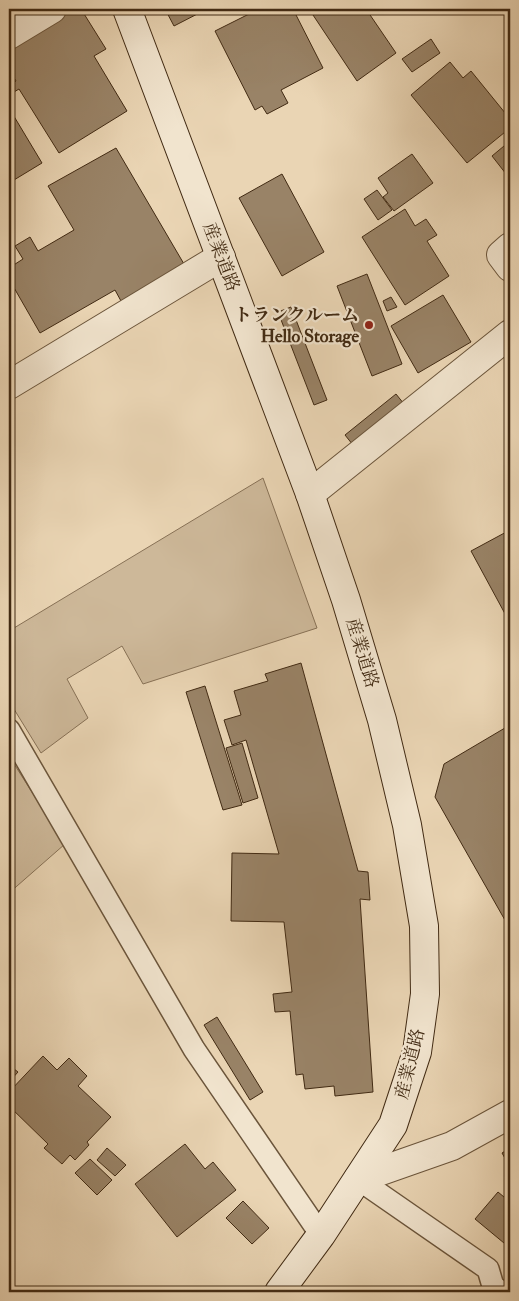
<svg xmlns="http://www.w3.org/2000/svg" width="519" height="1301" font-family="'IM FELL Double Pica','Noto Serif JP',serif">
  <rect width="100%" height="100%" fill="#ead5b4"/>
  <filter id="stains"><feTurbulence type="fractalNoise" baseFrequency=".004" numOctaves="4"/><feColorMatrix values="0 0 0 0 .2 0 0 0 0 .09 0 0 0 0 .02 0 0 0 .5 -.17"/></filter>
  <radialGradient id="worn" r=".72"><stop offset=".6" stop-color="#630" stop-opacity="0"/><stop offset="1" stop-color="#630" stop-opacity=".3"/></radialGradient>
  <path fill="#cdb899" stroke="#877156" d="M263,478L317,628L143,684L122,646L67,679L88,718L41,753L9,701V631Z
    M9,756L65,844L9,893Z"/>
  <path fill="#998367" stroke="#412a13" d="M68,9H81L106,49L94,56L127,111L59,153L19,89L9,95V86L16,81L13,76L9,79V45Z
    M165,9H207L174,26Z
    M259,9H293L323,68L281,90L288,103L267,114L262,106L255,110L215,31Z
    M309,9H366L396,53L357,81Z
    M502,9H510V20Z
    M431,39L440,53L412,72L402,59Z
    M450,62L463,78L471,71L510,119V128L467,163L411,95Z
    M9,108L42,163L9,183Z
    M510,141V179L492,156Z
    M116,148L184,264L121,301L115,290L40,333L9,279V268L23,259L15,246L30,237L38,251L74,230L48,186Z
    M412,154L433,183L394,211L383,197L388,193L378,178Z
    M282,174L324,252L282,276L239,198Z
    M377,190L392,210L378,220L364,199Z
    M405,209L415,226L426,219L437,235L427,241L449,276L405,305L362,237Z
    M367,274L402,364L372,376L337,286Z
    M443,295L471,342L418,373L391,326Z
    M391,297L397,307L387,311L383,301Z
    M291,307L327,400L314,405L278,312Z
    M396,394L404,404L353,445L345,435Z
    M510,530V623L471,551Z
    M301,663L358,871L368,872L370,900L360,899L373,1092L335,1096L334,1086L305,1089L303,1074L296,1075L290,1011L275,1012L273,994L292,992L284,922L231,921L232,853L279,854L246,740L232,745L224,720L241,715L234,691L268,681L265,674Z
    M205,686L242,805L223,810L186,692Z
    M510,725V929L435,797L444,764Z
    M242,743L258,798L243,803L226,748Z
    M217,1017L263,1092L250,1100L204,1025Z
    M43,1056L57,1070L69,1058L87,1076L78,1086L111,1117L87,1142L89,1145L75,1160L70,1155L62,1164L44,1148L48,1144L9,1106V1092Z
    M9,1065L18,1072L9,1082Z
    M185,1144L205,1169L213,1162L236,1190L177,1237L135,1184Z
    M107,1148L126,1165L115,1176L97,1160Z
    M510,1148V1177L506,1170L510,1167L502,1153Z
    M90,1159L112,1180L97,1195L75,1173Z
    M498,1192L510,1202V1248L475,1219Z
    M243,1201L269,1228L252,1244L226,1218Z
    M356,1287L362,1292H352Z"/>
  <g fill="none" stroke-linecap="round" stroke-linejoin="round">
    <g stroke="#6b553b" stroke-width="24">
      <path id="lane" d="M9,730L194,1049L321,1235
        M358,1179L488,1269L493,1286L501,1292"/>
    </g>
    <g stroke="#6b553b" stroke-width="30">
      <path id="street" d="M9,35L52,9
        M510,247L501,255L510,267
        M9,385L221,257
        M310,494L510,334
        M358,1179L452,1146L510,1114"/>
    </g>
    <g stroke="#412a13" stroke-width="30">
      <path id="secondary" d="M127,9L310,494L346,600L382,720L407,825L424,926L425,994L417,1052L393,1125L321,1235L279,1292"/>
    </g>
    <use href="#lane" stroke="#f1e4ce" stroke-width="21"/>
    <use href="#street" stroke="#f1e4ce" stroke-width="28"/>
    <use href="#secondary" stroke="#f1e4ce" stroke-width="28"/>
  </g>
  <circle fill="#8f2418" stroke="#f1e4ce" stroke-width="2" cx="369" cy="325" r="5"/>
  <g text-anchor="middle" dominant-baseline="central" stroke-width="4.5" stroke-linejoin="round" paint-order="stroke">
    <g font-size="18" fill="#412a13" stroke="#f1e4ce">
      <text transform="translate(221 257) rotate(69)">産業道路</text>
      <text transform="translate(362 653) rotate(73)">産業道路</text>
      <text transform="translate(410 1064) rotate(-76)">産業道路</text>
    </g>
    <g font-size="18" font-weight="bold" fill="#412a13" stroke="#f1e4ce" text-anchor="end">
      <text x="359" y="315">トランクルーム<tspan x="359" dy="21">Hello Storage</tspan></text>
    </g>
  </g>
  <rect width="519" height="1301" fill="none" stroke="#ead5b4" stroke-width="30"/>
  <rect x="10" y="10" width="499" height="1281" fill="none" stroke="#412a13" stroke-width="2.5"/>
  <rect x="15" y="15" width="489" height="1271" fill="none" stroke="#412a13"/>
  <rect width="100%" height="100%" filter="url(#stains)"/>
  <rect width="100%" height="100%" fill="url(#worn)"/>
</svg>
